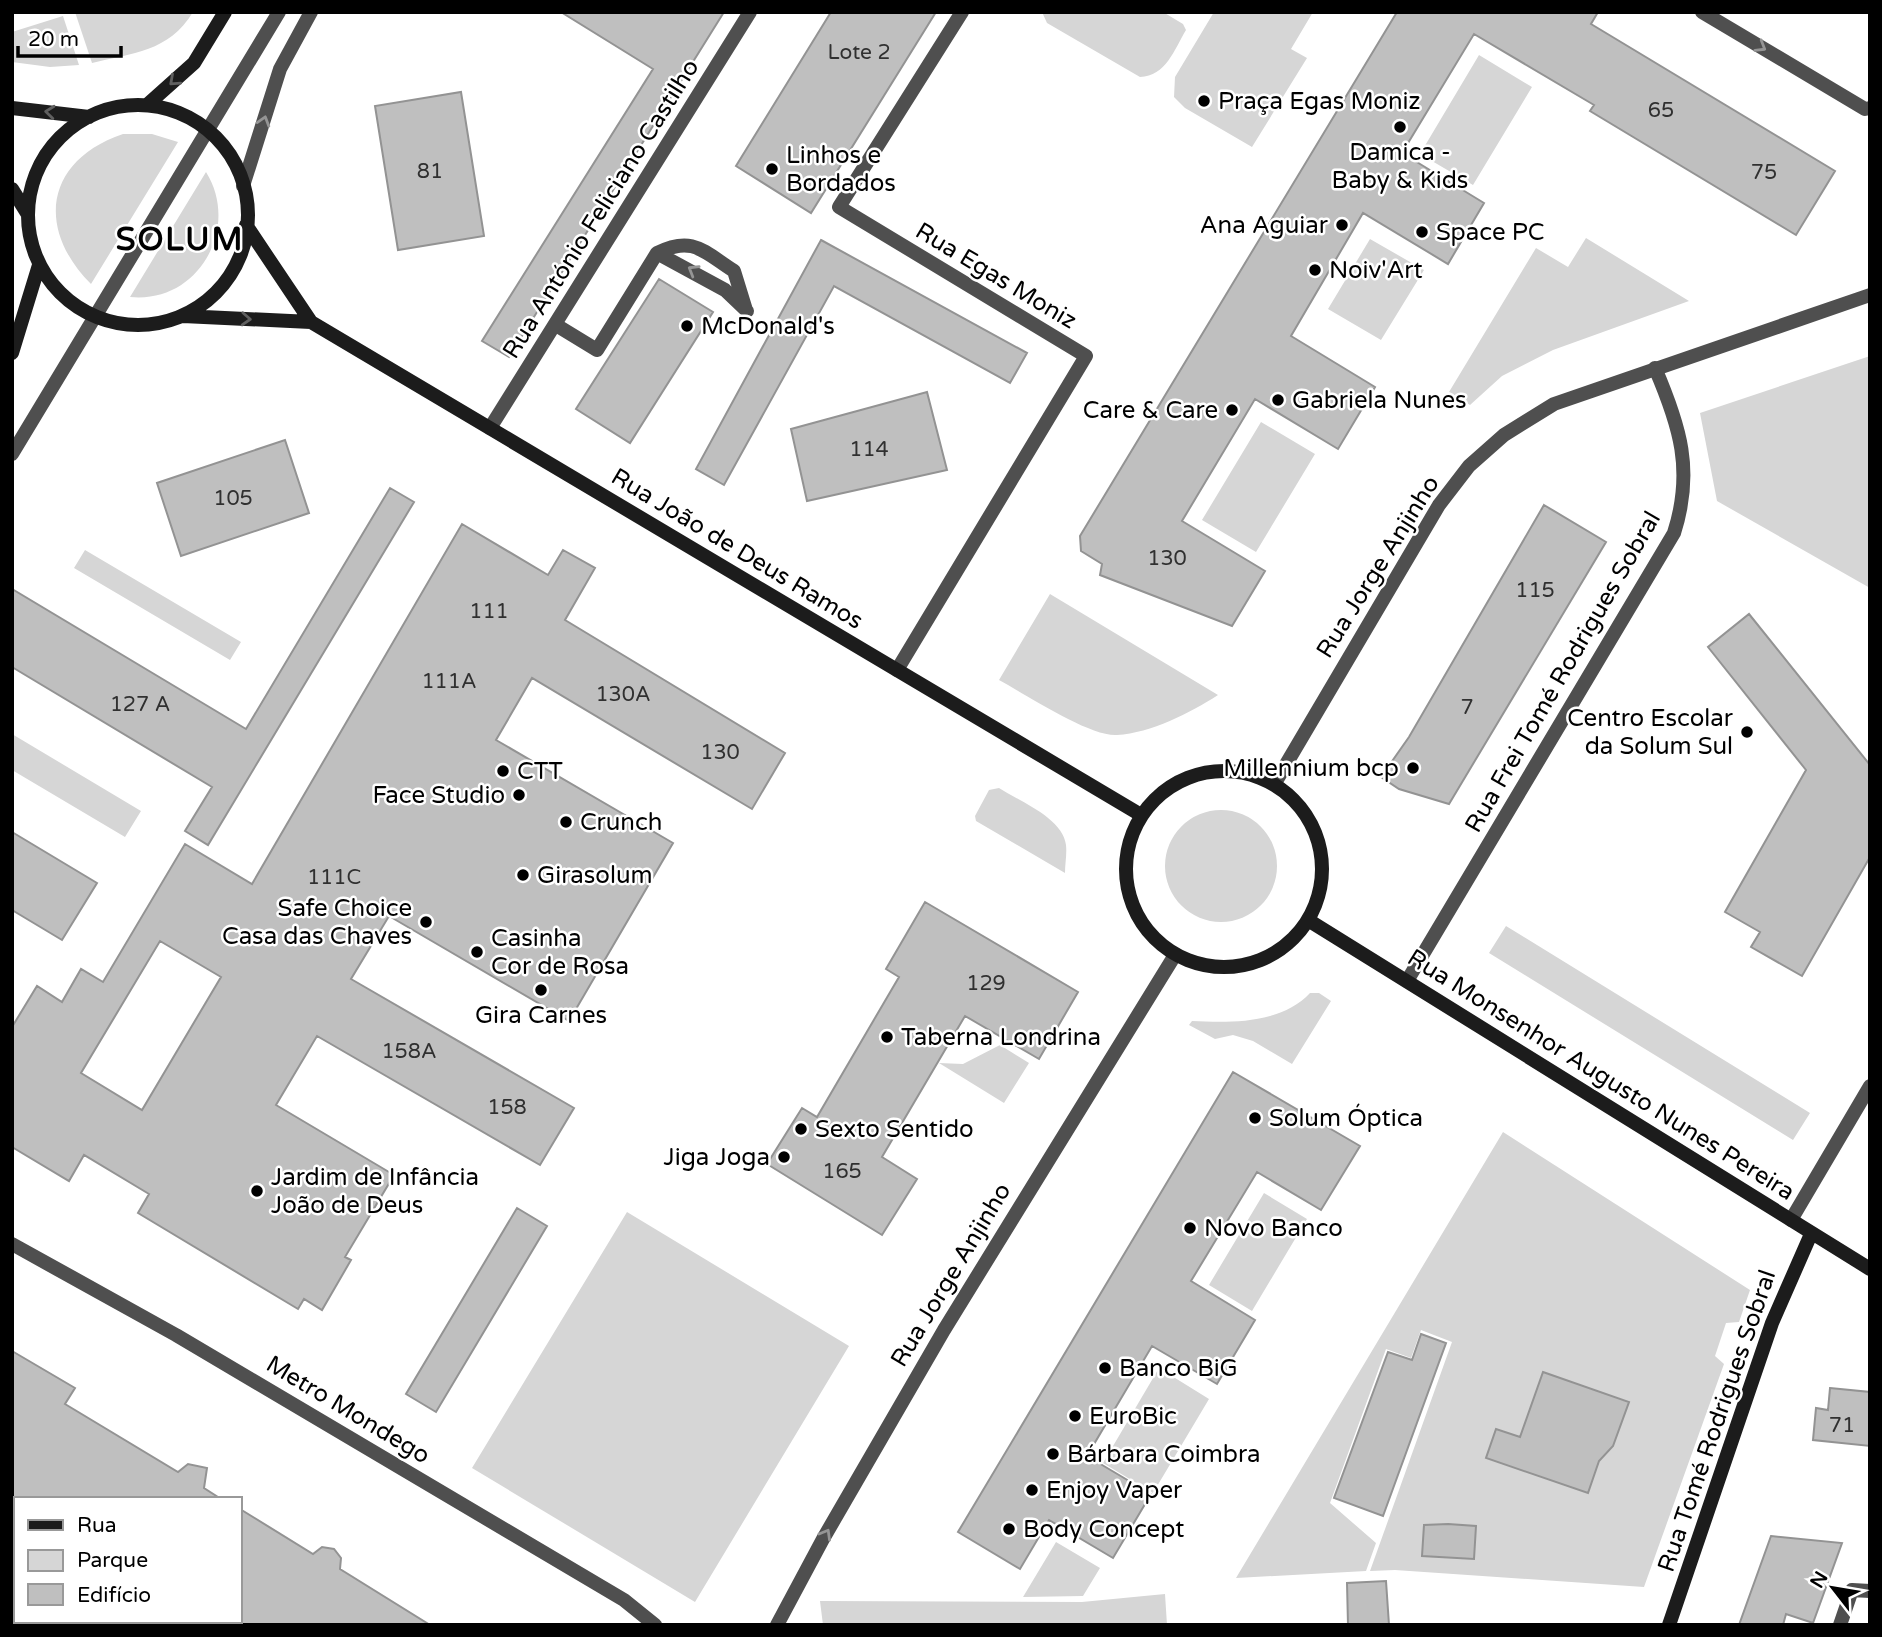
<svg xmlns="http://www.w3.org/2000/svg" width="1882" height="1637" font-family="'Varela Round',sans-serif">
  <rect width="100%" height="100%" fill="#fff"/>
  <path fill="#d6d6d6" d="M75,12H193C169,52 132,53 92,63Z
    M1042,12H1163L1183,24L1186,30C1174,50 1166,76 1140,77L1047,23Z
    M1214,12H1313L1291,49L1307,58L1252,147L1185,108L1174,97L1175,77Z
    M63,16L79,65L50,67L12,62V32Z
    M1479,55L1532,87L1473,185L1420,154Z
    M123,134H152L178,142L91,284C35,228 46,160 123,134Z
    M206,172C241,228 198,304 130,297Z
    M1586,238L1689,301L1553,350L1502,376L1470,405L1449,392L1536,248L1568,267Z
    M1370,239L1424,270L1381,340L1328,309Z
    M1870,356V588L1717,501L1700,413Z
    M1261,422L1315,454L1256,552L1202,520Z
    M85,550L241,642L230,660L74,568Z
    M1050,594L1218,695C1190,713 1151,733 1117,735C1090,737 1025,694 999,680Z
    M12,734L141,811L125,837L12,770Z
    M999,788C1019,801 1063,818 1066,845C1067,854 1065,864 1065,873L976,821L975,816L989,790Z
    M1165 866a56 56 0 1 1 112 0a56 56 0 1 1-112 0Z
    M1506,926L1810,1113L1793,1140L1489,953Z
    M1310,993H1319L1331,1001L1292,1064L1253,1041L1233,1035L1215,1039L1189,1025L1192,1021C1231,1023 1281,1024 1310,993Z
    M1000,1045L1029,1063L1004,1103L939,1063L963,1064Z
    M1503,1132L1750,1290L1739,1322L1726,1323L1715,1356L1724,1364L1644,1587L1395,1570L1370,1571L1452,1342L1421,1330L1411,1358L1386,1349L1330,1503L1376,1543L1366,1571L1236,1578Z
    M1264,1193L1307,1219L1252,1311L1209,1285Z
    M627,1212L849,1346L695,1602L472,1468Z
    M1159,1368L1209,1399L1153,1493L1103,1463Z
    M1056,1542L1100,1568L1083,1596L1023,1597Z
    M1165,1594L1167,1625H823L820,1601L1082,1602Z"/>
  <path fill="#bfbfbf" stroke="#939393" stroke-width="2" fill-rule="evenodd" d="M561,12H724L509,357L482,341L653,69Z
    M831,12H936L811,213L736,166Z
    M1397,12H1598L1591,24L1835,171L1796,235L1590,111L1594,105L1474,34L1402,153L1484,203L1448,264L1363,213L1291,336L1375,387L1338,449L1255,399L1182,521L1265,571L1232,626L1100,575L1102,564L1081,551L1080,536Z
    M461,92L484,236L398,250L375,106Z
    M821,240L1027,353L1010,383L834,286L724,485L696,469Z
    M659,279L713,312L630,443L576,409Z
    M927,392L947,470L807,501L791,429Z
    M285,440L309,513L181,556L157,483Z
    M390,488L414,502L208,845L185,831L212,787L12,667V589L246,729Z
    M1544,505L1606,542L1449,804L1399,789L1381,777L1409,737Z
    M462,524L548,575L563,550L595,568L565,620L785,753L752,809L532,678L496,740L673,843L569,1021L389,916L351,979L574,1108L540,1165L317,1036L276,1105L394,1175L345,1257L351,1260L322,1310L304,1299L298,1309L138,1213L149,1194L84,1155L69,1181L12,1147V1027L37,986L62,1002L81,969L103,982L185,844L252,884ZM160,941L221,977L142,1110L81,1073Z
    M1749,614L1870,765V857L1802,976L1751,947L1760,932L1725,912L1806,770L1708,647Z
    M12,832L97,883L62,940L12,910Z
    M925,902L1078,992L1039,1059L965,1016L882,1157L917,1179L882,1235L767,1164L802,1108L817,1117L899,977L886,969Z
    M1233,1072L1360,1146L1321,1210L1257,1172L1191,1281L1255,1320L1217,1384L1152,1346L1087,1456L1151,1494L1113,1558L1049,1520L1020,1569L958,1532Z
    M517,1208L547,1226L436,1412L406,1394Z
    M1421,1334L1446,1343L1383,1516L1334,1498L1388,1352L1412,1360Z
    M12,1351L75,1388L65,1404L178,1472L188,1464L207,1468L204,1488L221,1499H12Z
    M1543,1372L1629,1402L1613,1446L1599,1461L1588,1493L1486,1458L1496,1429L1520,1437Z
    M1830,1388L1870,1392V1446L1813,1440L1816,1408L1828,1410Z
    M240,1509L313,1554L322,1547L334,1549L341,1558L340,1569L430,1625H240Z
    M1448,1524L1476,1526L1474,1559L1422,1556L1424,1525Z
    M1771,1536L1842,1543L1813,1623L1786,1614L1783,1625H1739Z
    M1386,1581L1389,1625H1348L1347,1583Z"/>
  <g fill="none" stroke-linecap="round" stroke-linejoin="round">
    <path stroke="#4f4f4f" stroke-width="14" d="M657,253C693,235 704,252 734,271L746,310
      M556,325L597,350L657,253L725,290L747,311
      M12,454L279,12
      M12,1244L176,1335L624,1600L655,1625"/>
    <path stroke="#4f4f4f" stroke-width="14" d="M1702,12L1865,109L1870,108
      M243,186L280,69L311,12
      M490,428L750,12
      M897,670L1086,356L839,207L962,12
      M1407,981L1674,533C1694,471 1680,426 1655,368
      M1791,1220L1870,1086
      M1840,1625L1852,1590L1870,1591"/>
    <path stroke="#4f4f4f" stroke-width="14" d="M1275,783L1439,505L1469,466L1504,435L1554,404L1870,295
      M777,1625L823,1539L944,1330L1175,955"/>
    <path stroke="#1c1c1c" stroke-width="14" d="M147,105L194,63L225,12
      M28 215a110 110 0 1 1 220 0a110 110 0 1 1-220 0Z
      M12,108L89,117
      M12,189L27,213
      M246,225L311,322L1141,815
      M183,316L311,322
      M12,353L39,265
      M1126 869a98 98 0 1 1 196 0a98 98 0 1 1-196 0Z
      M1308,920L1870,1269
      M1669,1625L1772,1323L1811,1234"/>
  </g>
  <defs><path id="oneway-chevron" d="M-2-3.5L2.5 0L-2 3.5" fill="none" stroke-width="1.6" stroke-linecap="round" stroke-linejoin="round" transform="scale(1.75)"/></defs>
  <g stroke="#959595">
    <use href="#oneway-chevron" transform="translate(1761 47) rotate(31)"/>
    <use href="#oneway-chevron" transform="translate(264 121) rotate(-73)"/>
    <use href="#oneway-chevron" transform="translate(693 270) rotate(-149)"/>
    <use href="#oneway-chevron" transform="translate(826 1534) rotate(-60)"/>
  </g>
  <g stroke="#606060">
    <use href="#oneway-chevron" transform="translate(174 81) rotate(138)"/>
    <use href="#oneway-chevron" transform="translate(50 112) rotate(-174)"/>
    <use href="#oneway-chevron" transform="translate(246 319) rotate(3)"/>
  </g>
  <g fill="#000" stroke="#fff" stroke-width="2.5">
    <circle cx="1204" cy="101" r="7"/>
    <circle cx="1400" cy="127" r="7"/>
    <circle cx="772" cy="169" r="7"/>
    <circle cx="1342" cy="225" r="7"/>
    <circle cx="1422" cy="232" r="7"/>
    <circle cx="1315" cy="270" r="7"/>
    <circle cx="687" cy="326" r="7"/>
    <circle cx="1278" cy="400" r="7"/>
    <circle cx="1232" cy="410" r="7"/>
    <circle cx="1747" cy="732" r="7"/>
    <circle cx="1413" cy="768" r="7"/>
    <circle cx="503" cy="771" r="7"/>
    <circle cx="519" cy="795" r="7"/>
    <circle cx="566" cy="822" r="7"/>
    <circle cx="523" cy="875" r="7"/>
    <circle cx="426" cy="922" r="7"/>
    <circle cx="477" cy="952" r="7"/>
    <circle cx="541" cy="990" r="7"/>
    <circle cx="887" cy="1037" r="7"/>
    <circle cx="1255" cy="1118" r="7"/>
    <circle cx="801" cy="1129" r="7"/>
    <circle cx="784" cy="1157" r="7"/>
    <circle cx="257" cy="1191" r="7"/>
    <circle cx="1190" cy="1228" r="7"/>
    <circle cx="1105" cy="1368" r="7"/>
    <circle cx="1075" cy="1416" r="7"/>
    <circle cx="1053" cy="1454" r="7"/>
    <circle cx="1032" cy="1490" r="7"/>
    <circle cx="1009" cy="1529" r="7"/>
  </g>
  <g text-anchor="middle" dominant-baseline="central" stroke-width="5" stroke-linejoin="round" paint-order="stroke">
    <g font-size="21" fill="#303030">
      <text x="859" y="52">Lote 2</text>
      <text x="1661" y="110">65</text>
      <text x="430" y="171">81</text>
      <text x="1764" y="172">75</text>
      <text x="869" y="449">114</text>
      <text x="233" y="498">105</text>
      <text x="1167" y="558">130</text>
      <text x="1535" y="590">115</text>
      <text x="489" y="611">111</text>
      <text x="449" y="681">111A</text>
      <text x="623" y="694">130A</text>
      <text x="140" y="704">127 A</text>
      <text x="1467" y="707">7</text>
      <text x="720" y="752">130</text>
      <text x="334" y="877">111C</text>
      <text x="986" y="983">129</text>
      <text x="409" y="1051">158A</text>
      <text x="507" y="1107">158</text>
      <text x="842" y="1171">165</text>
      <text x="1842" y="1425">71</text>
    </g>
    <g font-size="24" fill="#000" stroke="#fff" text-anchor="start">
      <text x="1218" y="101">Praça Egas Moniz</text>
      <text x="1400" y="152" text-anchor="middle">Damica -<tspan x="1400" dy="28">Baby &amp; Kids</tspan></text>
      <text x="786" y="155">Linhos e<tspan x="786" dy="28">Bordados</tspan></text>
      <text x="1328" y="225" text-anchor="end">Ana Aguiar</text>
      <text x="1436" y="232">Space PC</text>
      <text x="1329" y="270">Noiv'Art</text>
      <text x="701" y="326">McDonald's</text>
      <text x="1292" y="400">Gabriela Nunes</text>
      <text x="1218" y="410" text-anchor="end">Care &amp; Care</text>
      <text x="1733" y="718" text-anchor="end">Centro Escolar<tspan x="1733" dy="28">da Solum Sul</tspan></text>
      <text x="1399" y="768" text-anchor="end">Millennium bcp</text>
      <text x="517" y="771">CTT</text>
      <text x="505" y="795" text-anchor="end">Face Studio</text>
      <text x="580" y="822">Crunch</text>
      <text x="537" y="875">Girasolum</text>
      <text x="412" y="908" text-anchor="end">Safe Choice<tspan x="412" dy="28">Casa das Chaves</tspan></text>
      <text x="491" y="938">Casinha<tspan x="491" dy="28">Cor de Rosa</tspan></text>
      <text x="541" y="1015" text-anchor="middle">Gira Carnes</text>
      <text x="901" y="1037">Taberna Londrina</text>
      <text x="1269" y="1118">Solum Óptica</text>
      <text x="815" y="1129">Sexto Sentido</text>
      <text x="770" y="1157" text-anchor="end">Jiga Joga</text>
      <text x="271" y="1177">Jardim de Infância<tspan x="271" dy="28">João de Deus</tspan></text>
      <text x="1204" y="1228">Novo Banco</text>
      <text x="1119" y="1368">Banco BiG</text>
      <text x="1089" y="1416">EuroBic</text>
      <text x="1067" y="1454">Bárbara Coimbra</text>
      <text x="1046" y="1490">Enjoy Vaper</text>
      <text x="1023" y="1529">Body Concept</text>
    </g>
    <g font-size="24" fill="#000" stroke="#fff">
      <text transform="translate(601 209) rotate(-58)">Rua António Feliciano Castilho</text>
      <text transform="translate(996 276) rotate(31)">Rua Egas Moniz</text>
      <text transform="translate(737 549) rotate(31)">Rua João de Deus Ramos</text>
      <text transform="translate(1378 567) rotate(-58)">Rua Jorge Anjinho</text>
      <text transform="translate(1563 672) rotate(-60)">Rua Frei Tomé Rodrigues Sobral</text>
      <text transform="translate(1601 1075) rotate(32)">Rua Monsenhor Augusto Nunes Pereira</text>
      <text transform="translate(951 1275) rotate(-59)">Rua Jorge Anjinho</text>
      <text transform="translate(348 1410) rotate(31)">Metro Mondego</text>
      <text transform="translate(1717 1421) rotate(-71)">Rua Tomé Rodrigues Sobral</text>
    </g>
    <g font-size="32" font-weight="bold" letter-spacing="2" fill="#000" stroke="#fff">
      <text x="180" y="240">SOLUM</text>
    </g>
  </g>
  <rect width="1882" height="1637" fill="none" stroke="#000000" stroke-width="28"/>
  <rect x="14" y="1497" width="228" height="126" fill="#ffffff" stroke="#999999" stroke-width="2"/>
  <rect x="28" y="1520" width="35" height="10" fill="#1c1c1c" stroke="#999999" stroke-width="2"/>
  <text x="77" y="1532" font-size="21" fill="#000000">Rua</text>
  <rect x="28" y="1550" width="35" height="21" fill="#d6d6d6" stroke="#999999" stroke-width="2"/>
  <text x="77" y="1567" font-size="21" fill="#000000">Parque</text>
  <rect x="28" y="1584" width="35" height="21" fill="#bfbfbf" stroke="#999999" stroke-width="2"/>
  <text x="77" y="1602" font-size="21" fill="#000000">Edifício</text>
  <g transform="translate(1833 1588) rotate(301)" stroke="#ffffff" stroke-width="5" paint-order="stroke">
  <path d="M0-5L12 26L0 18L-12 26Z" fill="#000000"/>
  <text y="-10" font-size="19" font-weight="bold" text-anchor="middle" fill="#000000">N</text>
  </g>
  <path d="M18 46v10h103v-10" fill="none" stroke="#000000" stroke-width="3.5"/>
  <text x="28" y="46" font-size="21" fill="#000000" stroke="#ffffff" stroke-width="5" paint-order="stroke">20 m</text>
</svg>
